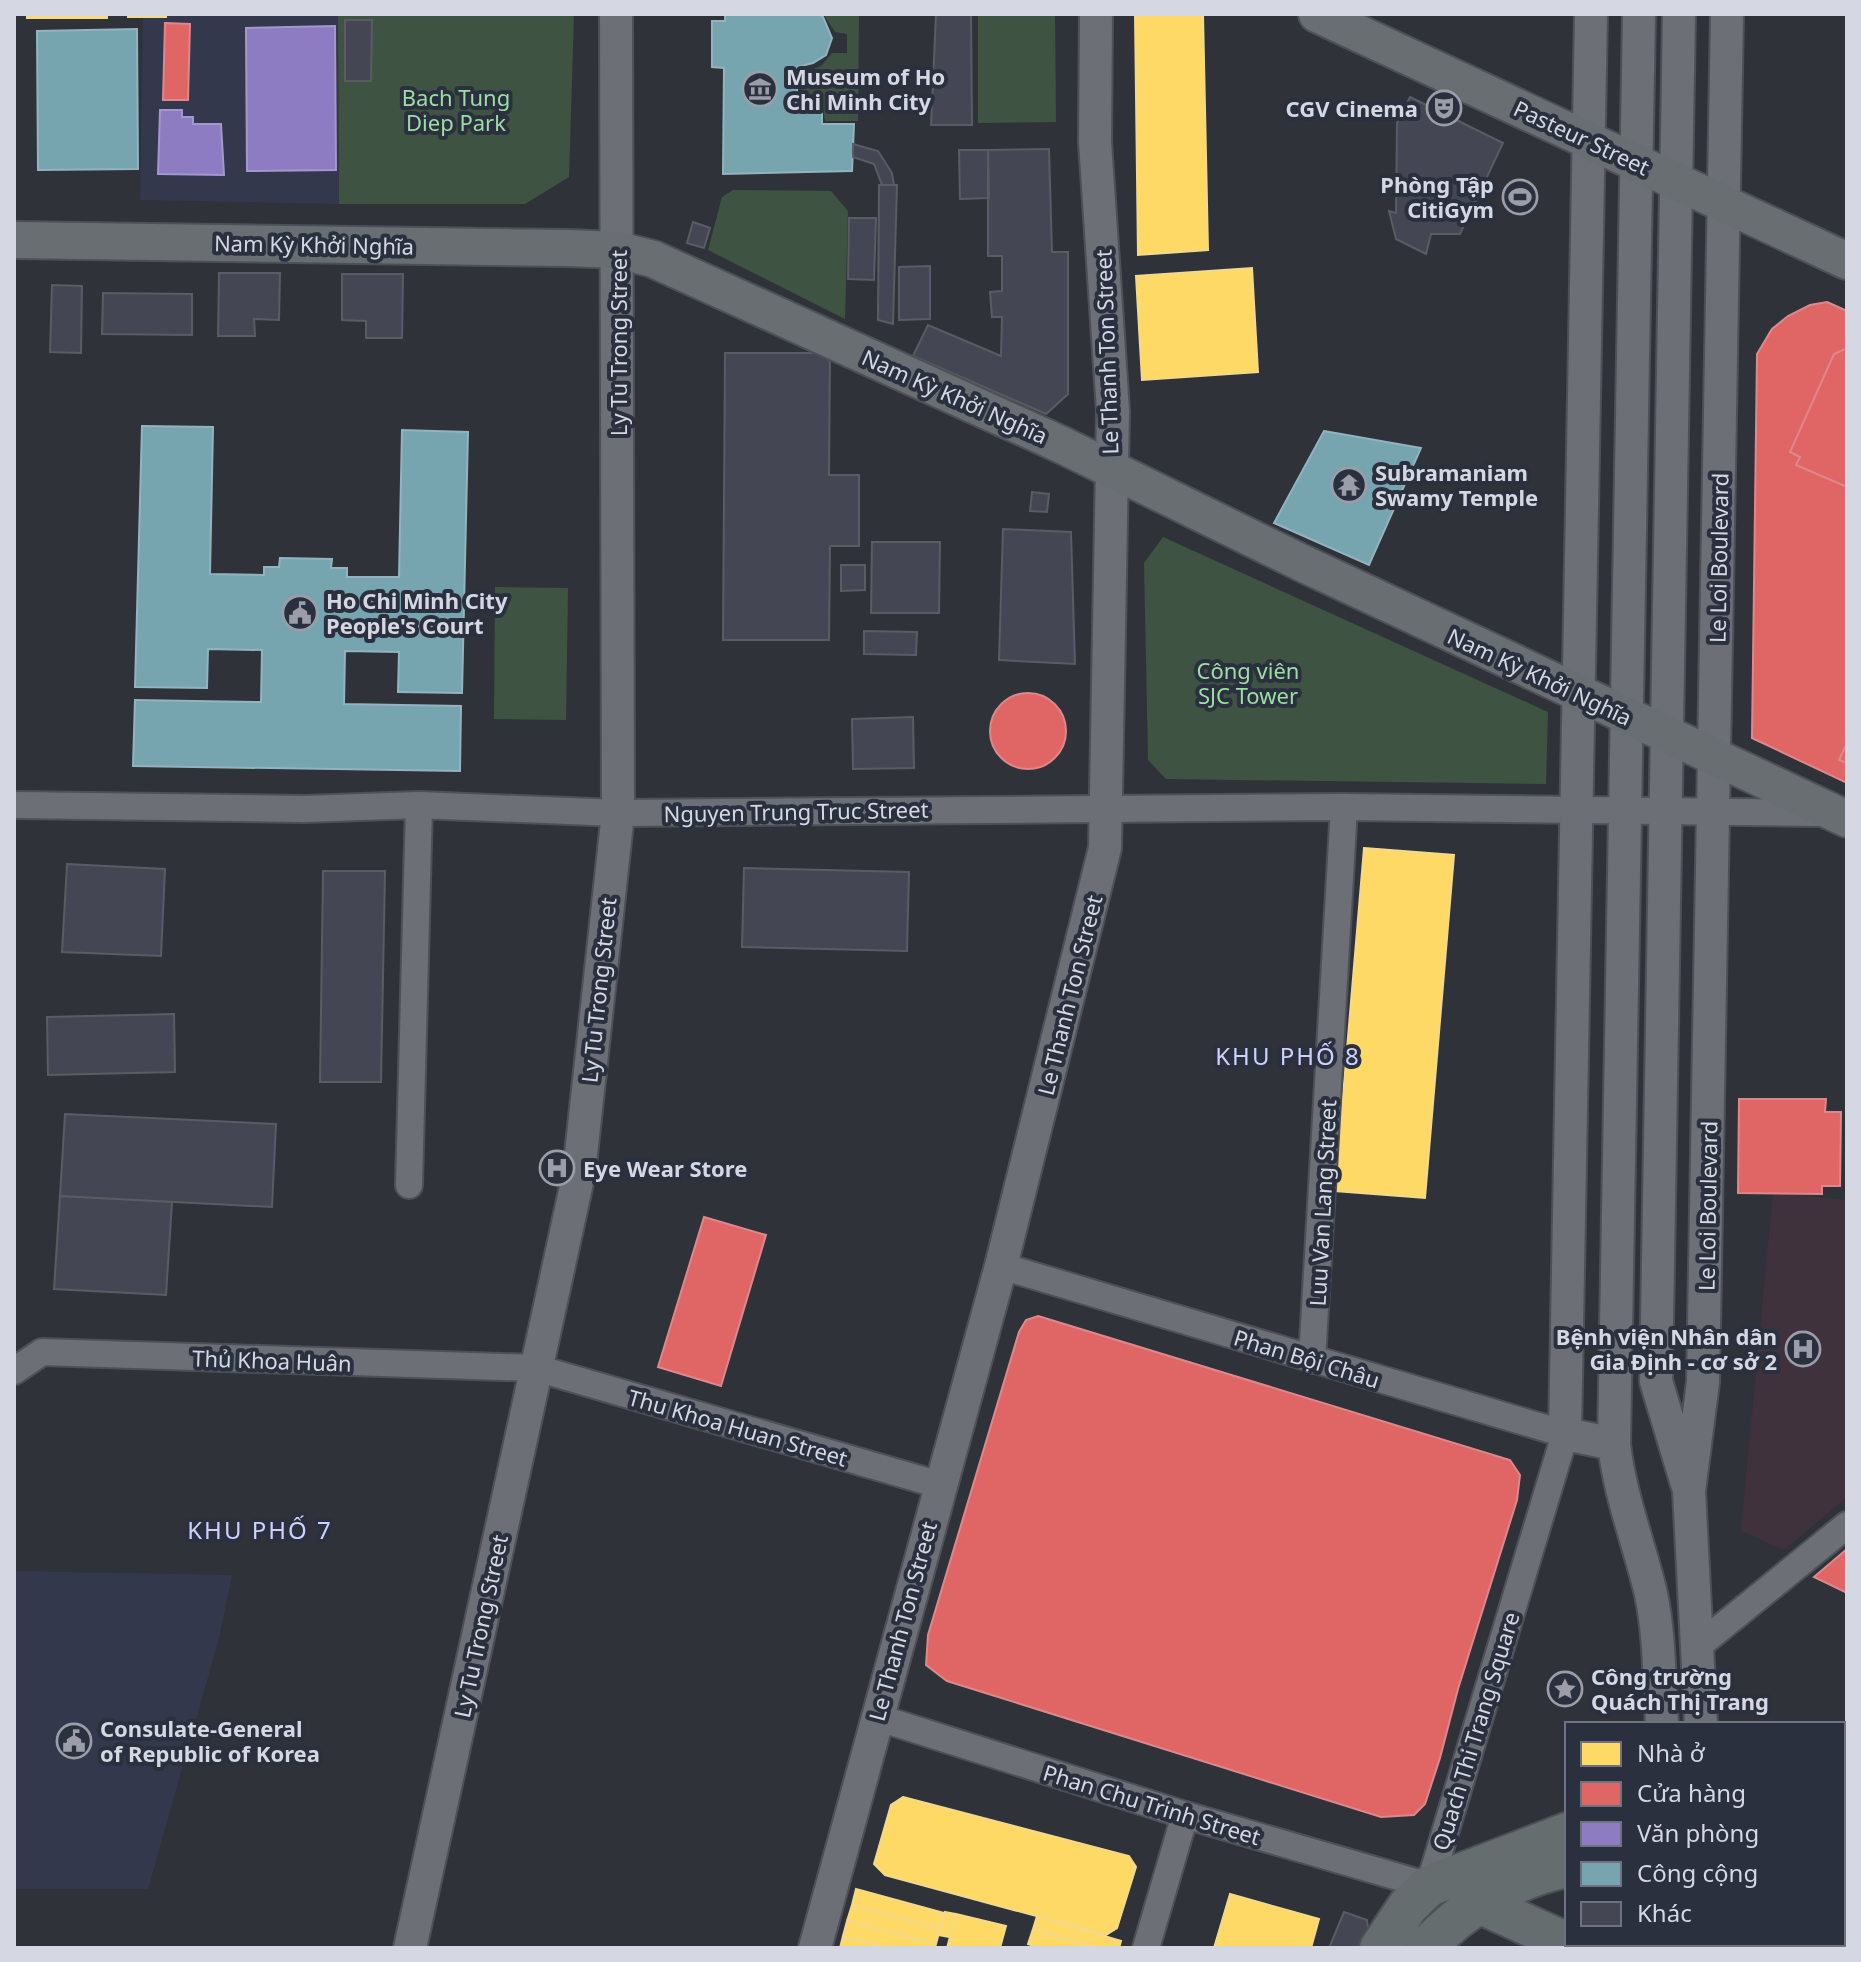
<svg xmlns="http://www.w3.org/2000/svg" width="1861" height="1962" font-family="'Noto Sans',sans-serif">
  <rect width="100%" height="100%" fill="#30323a"/>
  <path fill="#33384c" d="M166,14H338L339,204L140,200L143,18H165Z
    M14,1571L232,1575L219,1638L148,1889H14Z"/>
  <path fill="#40323d" d="M1773,1193L1847,1200V1497L1784,1550L1741,1531Z"/>
  <path fill="#3e5341" d="M338,14H574L569,177L525,204H339Z
    M823,14H859L858,121H825L823,108L801,109V75L822,65L832,53H847V34L835,32Z
    M978,14H1055L1056,122L978,123Z
    M733,190L831,191L848,211L845,319L708,250L722,197Z
    M1163,537L1548,712L1546,784L1166,779L1148,760L1144,563Z
    M495,587L568,588L566,720L494,719Z"/>
  <path fill="#ffd966" stroke="#f2d98c" stroke-width="2" d="M27,14H107V18H27Z
    M128,14H166V17H128Z
    M1135,14H1203L1208,250L1138,255Z
    M1252,268L1258,372L1142,380L1136,276Z
    M1364,848L1454,855L1425,1198L1335,1191Z
    M903,1797L1129,1856L1136,1867L1117,1928L1106,1935L885,1875L874,1864L891,1805Z
    M856,1889L944,1913L940,1929L852,1905Z
    M1230,1894L1319,1919L1311,1948H1214Z
    M852,1905L940,1929L936,1944L847,1921Z
    M945,1912L956,1914L950,1937L938,1935Z
    M956,1914L1006,1926L1000,1948H947Z
    M1037,1916L1121,1941L1119,1948H1097L1033,1929Z
    M847,1921L936,1944L935,1948H887L843,1936Z
    M1033,1929L1097,1948H1040L1028,1944Z
    M843,1936L887,1948H840Z"/>
  <path fill="#e06666" stroke="#dd888c" stroke-width="2" d="M165,23L190,24L188,100H163Z
    M1827,302L1847,311V783L1752,738L1757,354L1772,329L1788,316L1810,305Z
    M1847,348V487L1796,465L1800,457L1790,452L1834,354Z
    M990 731a38 38 0 1 1 76 0a38 38 0 1 1-76 0Z
    M1847,743V763L1839,760Z
    M1739,1099H1826L1825,1112H1841L1840,1186H1822V1194L1738,1193Z
    M704,1217L766,1235L721,1386L658,1367Z
    M1038,1316L1510,1460L1520,1475L1517,1500L1458,1689L1440,1758L1425,1804L1414,1815L1381,1817L947,1681L926,1665L928,1635L1019,1332L1026,1320Z
    M1847,1549V1593L1814,1577Z"/>
  <path fill="#8e7cc3" stroke="#a398cd" stroke-width="2" d="M335,26L336,170L247,171L246,28Z
    M160,110H182V117H193V124H221L224,175L158,174Z"/>
  <path fill="#76a5af" stroke="#92b4bf" stroke-width="2" d="M725,14H819L823,17L832,38L826,55L813,63L797,67V111H822V124H854L852,171L723,174L724,68L712,67V21H725Z
    M137,29L138,169L38,170L37,31Z
    M142,426L213,427L210,574L264,575V567H279L280,558L332,559L331,568H347V577H399L402,430L468,432L462,693L398,692L399,652L345,651L344,704L461,706L460,771L133,766L135,700L261,702L262,650L208,649L207,688L135,687Z
    M1324,431L1421,448L1369,565L1274,523Z"/>
  <path fill="#444753" stroke="#5a5c63" stroke-width="2" d="M936,14H971L972,125H931Z
    M345,20H372L371,81H345Z
    M1410,97L1503,143L1460,234H1431L1426,254L1396,239L1389,211L1396,213L1397,123Z
    M853,144L878,151L892,173L894,185H882L874,164L853,157Z
    M1049,149L1052,252H1068V394L1046,414L913,356L928,325L1001,356L1002,317H992L990,292L1002,291V256H988V150Z
    M959,150H988L989,198L960,199Z
    M879,185H897L893,324L878,320Z
    M849,218H876L874,280L848,279Z
    M693,222L710,228L704,248L687,243Z
    M930,266V319L899,320V267Z
    M219,273H280L279,320L254,319L255,336H218Z
    M342,274H403L402,338H366V321L342,320Z
    M52,285L82,286L81,353L50,352Z
    M103,293L192,294V335L102,334Z
    M725,353H830L829,475H859V546H830L829,640H723Z
    M1032,492L1049,494L1047,512L1030,511Z
    M1003,529L1071,532L1075,664L999,660Z
    M872,542H940L939,613H871Z
    M841,565H865V590L841,591Z
    M864,631L917,632L916,655L864,654Z
    M913,717L914,768L853,769L852,719Z
    M67,864L165,869L161,956L62,952Z
    M744,868L909,872L907,951L742,947Z
    M323,871H385L381,1082H320Z
    M174,1014L175,1072L48,1075L47,1017Z
    M65,1114L276,1124L272,1207L60,1196Z
    M60,1196L172,1202L166,1295L54,1289Z
    M1344,1912L1367,1920L1369,1937L1363,1948H1329Z"/>
  <g fill="none" stroke-linecap="round" stroke-linejoin="round">
    <g stroke="#4e5058" stroke-width="30">
      <path id="minor" d="M14,805L304,809L419,805L618,813L1344,807L1826,813
        M409,1185L419,805
        M1312,1360L1344,807
        M14,1371L42,1352L536,1368L940,1485
        M1697,1647L1847,1525
        M876,1717L1185,1815L1429,1886L1565,1434L1001,1266
        M1146,1948L1185,1815"/>
    </g>
    <g stroke="#4e5058" stroke-width="36">
      <path id="tertiary" d="M1591,14L1565,1434L1614,1444
        M1639,14L1614,1444C1620,1497 1639,1543 1651,1594C1660,1637 1659,1681 1662,1724
        M1679,14L1656,1381L1687,1484
        M1701,1724L1689,1491L1703,1382L1727,14
        M410,1948L579,1173L618,813L616,14
        M815,1948L1001,1266L1105,848L1113,411L1095,142L1096,14"/>
    </g>
    <g stroke="#4e5058" stroke-width="40">
      <path id="secondary" d="M1317,14L1847,261
        M14,240L567,248L618,250L653,259L1062,445L1302,563L1847,819"/>
    </g>
    <g stroke="#4e5058" stroke-width="44">
      <path id="primary" d="M1843,1766L1847,1765
        M1843,1813L1847,1812
        M1479,1903L1567,1943
        M1670,1944V1948
        M1380,1948L1408,1906L1429,1886L1567,1833
        M1426,1948C1462,1908 1514,1878 1567,1867
        M1705,1948V1944"/>
    </g>
    <use href="#minor" stroke="#6d6f76" stroke-width="26"/>
    <use href="#tertiary" stroke="#6d6f76" stroke-width="32"/>
    <use href="#secondary" stroke="#686e72" stroke-width="36"/>
    <use href="#primary" stroke="#656d6e" stroke-width="40"/>
  </g>
  <defs>
    <g id="museum-ring" transform="scale(1.8)"><circle r="9.5" fill="#2b303f" stroke="#9b9ea8" stroke-width="1.5"/><path d="M0-6L6-3V-2H-6V-3ZM-5-1h2V3h-2ZM-1-1h2V3h-2ZM3-1h2V3H3ZM-6 4H6V6H-6Z" fill="#9b9ea8"/></g>
    <g id="theatre-ring" transform="scale(1.8)"><circle r="9.5" fill="#2b303f" stroke="#9b9ea8" stroke-width="1.5"/><path d="M-5-5.5Q0-4 5-5.5V0Q5 5 0 6Q-5 5-5 0ZM-3.3-2.5H-1v1.5H-3.3ZM1-2.5H3.3v1.5H1ZM-2.8 1Q0 5.5 2.8 1Z" fill="#9b9ea8"/></g>
    <g id="stadium-ring" transform="scale(1.8)"><circle r="9.5" fill="#2b303f" stroke="#9b9ea8" stroke-width="1.5"/><path d="M0-5a6.5 5 0 1 0 0 10a6.5 5 0 1 0 0-10ZM-3.5-1.8h7v3.6h-7Z" fill="#9b9ea8"/></g>
    <g id="temple-ring" transform="scale(1.8)"><circle r="9.5" fill="#2b303f" stroke="#9b9ea8" stroke-width="1.5"/><path d="M0-6L5-2H3V0L6.5 2.5H4V6H1.5V3h-3V6H-4V2.5H-6.5L-3 0V-2H-5Z" fill="#9b9ea8"/></g>
    <g id="civic-ring" transform="scale(1.8)"><circle r="9.5" fill="#2b303f" stroke="#9b9ea8" stroke-width="1.5"/><path d="M-.6-6.5H3V-4.5H.6V-3L4-1V1h2V6H-6V1h2V-1L-.6-3ZM-1.2 2.5V6h2.4V2.5Z" fill="#9b9ea8"/></g>
    <g id="hospital-ring" transform="scale(1.8)"><circle r="9.5" fill="#2b303f" stroke="#9b9ea8" stroke-width="1.5"/><path d="M-5-5h3v3.5h4V-5h3V5h-3V1.5h-4V5h-3Z" fill="#9b9ea8"/></g>
    <g id="sight-ring" transform="scale(1.8)"><circle r="9.5" fill="#2b303f" stroke="#9b9ea8" stroke-width="1.5"/><path d="M0-6L1.8-2.2L6-1.7L2.9 1.2L3.7 5.4L0 3.3L-3.7 5.4L-2.9 1.2L-6-1.7L-1.8-2.2Z" fill="#9b9ea8"/></g>
  </defs>
  <g fill-rule="evenodd">
    <use href="#museum-ring" x="760" y="89"/>
    <use href="#theatre-ring" x="1444" y="108"/>
    <use href="#stadium-ring" x="1520" y="197"/>
    <use href="#temple-ring" x="1349" y="485"/>
    <use href="#civic-ring" x="300" y="613"/>
    <use href="#hospital-ring" x="557" y="1168"/>
    <use href="#hospital-ring" x="1803" y="1349"/>
    <use href="#sight-ring" x="1565" y="1689"/>
    <use href="#civic-ring" x="74" y="1741"/>
  </g>
  <g text-anchor="middle" dominant-baseline="central" stroke-width="8" stroke-linejoin="round" paint-order="stroke">
    <g font-size="22" font-weight="bold" fill="#d5d8e3" stroke="#2b303f" text-anchor="start">
      <text x="786" y="76">Museum of Ho<tspan x="786" dy="25">Chi Minh City</tspan></text>
      <text x="1418" y="108" text-anchor="end">CGV Cinema</text>
      <text x="1494" y="184" text-anchor="end">Phòng Tập<tspan x="1494" dy="25">CitiGym</tspan></text>
      <text x="1375" y="472">Subramaniam<tspan x="1375" dy="25">Swamy Temple</tspan></text>
      <text x="326" y="600">Ho Chi Minh City<tspan x="326" dy="25">People's Court</tspan></text>
      <text x="583" y="1168">Eye Wear Store</text>
      <text x="1777" y="1336" text-anchor="end">Bệnh viện Nhân dân<tspan x="1777" dy="25">Gia Định - cơ sở 2</tspan></text>
      <text x="1591" y="1676">Công trường<tspan x="1591" dy="25">Quách Thị Trang</tspan></text>
      <text x="100" y="1728">Consulate-General<tspan x="100" dy="25">of Republic of Korea</tspan></text>
    </g>
    <g font-size="22" fill="#9cdea3" stroke="#2b303f">
      <text x="456" y="97">Bach Tung<tspan x="456" dy="25">Diep Park</tspan></text>
      <text x="1248" y="670">Công viên<tspan x="1248" dy="25">SJC Tower</tspan></text>
    </g>
    <g font-size="22" fill="#d5d8e3" stroke="#2b303f">
      <text transform="translate(1582 137) rotate(25)">Pasteur Street</text>
      <text transform="translate(314 244) rotate(1)">Nam Kỳ Khởi Nghĩa</text>
      <text transform="translate(618 343) rotate(-90)">Ly Tu Trong Street</text>
      <text transform="translate(1106 352) rotate(-92)">Le Thanh Ton Street</text>
      <text transform="translate(955 396) rotate(24)">Nam Kỳ Khởi Nghĩa</text>
      <text transform="translate(1718 558) rotate(-89)">Le Loi Boulevard</text>
      <text transform="translate(1540 676) rotate(25)">Nam Kỳ Khởi Nghĩa</text>
      <text transform="translate(796 811) rotate(-1)">Nguyen Trung Truc Street</text>
      <text transform="translate(598 990) rotate(-84)">Ly Tu Trong Street</text>
      <text transform="translate(1069 995) rotate(-76)">Le Thanh Ton Street</text>
      <text transform="translate(1322 1203) rotate(-87)">Luu Van Lang Street</text>
      <text transform="translate(1707 1206) rotate(-89)">Le Loi Boulevard</text>
      <text transform="translate(1307 1358) rotate(17)">Phan Bội Châu</text>
      <text transform="translate(272 1360) rotate(2)">Thủ Khoa Huân</text>
      <text transform="translate(738 1427) rotate(16)">Thu Khoa Huan Street</text>
      <text transform="translate(902 1621) rotate(-75)">Le Thanh Ton Street</text>
      <text transform="translate(480 1626) rotate(-78)">Ly Tu Trong Street</text>
      <text transform="translate(1475 1731) rotate(-73)">Quach Thi Trang Square</text>
      <text transform="translate(1152 1804) rotate(17)">Phan Chu Trinh Street</text>
    </g>
    <g font-size="24" letter-spacing="2" fill="#cdd2fd" stroke="#2b303f">
      <text x="1288" y="1055">KHU PHỐ 8</text>
      <text x="260" y="1529">KHU PHỐ 7</text>
    </g>
  </g>
  <rect width="1861" height="1962" fill="none" stroke="#d5d8e3" stroke-width="32"/>
  <rect x="1565" y="1722" width="280" height="224" fill="#2b303f" stroke="#6f7381" stroke-width="2"/>
  <rect x="1581" y="1742" width="40" height="24" fill="#ffd966" stroke="#6f7381" stroke-width="2"/>
  <text x="1637" y="1762" font-size="24" fill="#d5d8e3">Nhà ở</text>
  <rect x="1581" y="1782" width="40" height="24" fill="#e06666" stroke="#6f7381" stroke-width="2"/>
  <text x="1637" y="1802" font-size="24" fill="#d5d8e3">Cửa hàng</text>
  <rect x="1581" y="1822" width="40" height="24" fill="#8e7cc3" stroke="#6f7381" stroke-width="2"/>
  <text x="1637" y="1842" font-size="24" fill="#d5d8e3">Văn phòng</text>
  <rect x="1581" y="1862" width="40" height="24" fill="#76a5af" stroke="#6f7381" stroke-width="2"/>
  <text x="1637" y="1882" font-size="24" fill="#d5d8e3">Công cộng</text>
  <rect x="1581" y="1902" width="40" height="24" fill="#444753" stroke="#6f7381" stroke-width="2"/>
  <text x="1637" y="1922" font-size="24" fill="#d5d8e3">Khác</text>
</svg>
